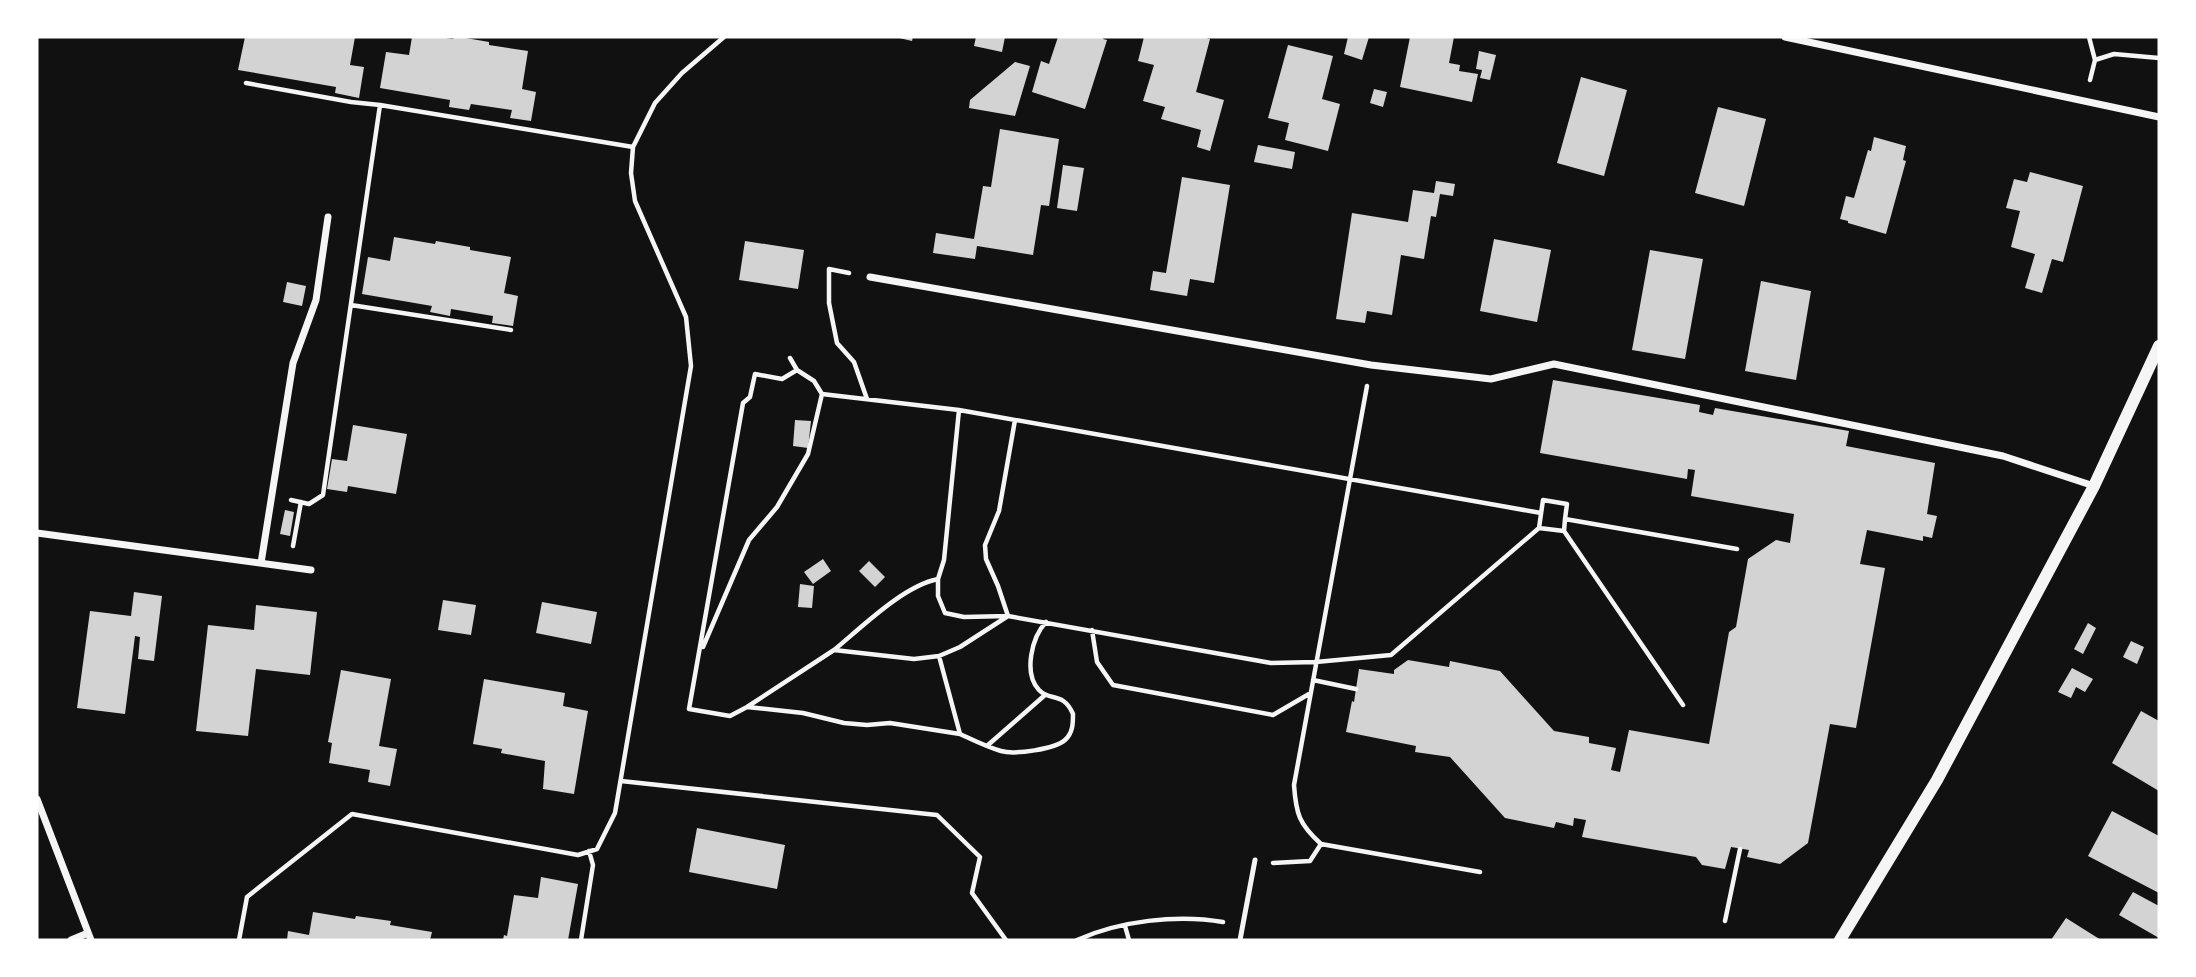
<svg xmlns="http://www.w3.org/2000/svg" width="2196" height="977" font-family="'Sofia Sans Condensed',sans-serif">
  <rect width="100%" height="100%" fill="#111"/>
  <path fill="#d3d3d3" d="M245,37H355L350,65L364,67L359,98L335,93L336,87L238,70Z
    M412,37H439L453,39L454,37H460L489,42V45L528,51L522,89L536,92L531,121L510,118L512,110L471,104L469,110L449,107L450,100L380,88L386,52L409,55Z
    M895,37H913L912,41Z
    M976,37H1005L1002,52L974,46Z
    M1058,37H1104L1103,39L1107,40L1085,109L1032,92L1041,61L1049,64Z
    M1144,37H1203L1210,39L1196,92L1224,100L1210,151L1197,147L1201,130L1161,119L1165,107L1143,101L1154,65L1138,61Z
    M1348,37H1369L1362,60L1344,54Z
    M1410,37H1454L1449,63L1460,65L1459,71L1478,74L1472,102L1400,87Z
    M1288,45L1333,56L1322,99L1340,104L1328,151L1285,140L1289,123L1268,118Z
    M1479,51L1496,55L1490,80L1480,78L1482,70L1476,69Z
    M1015,62L1030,66L1015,116L969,108L970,100Z
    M1581,77L1627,90L1604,176L1557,163Z
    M1374,89L1387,92L1383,107L1370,103Z
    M1718,107L1766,119L1744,206L1695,193Z
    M1000,129L1059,139L1049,206L1041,205L1033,255L977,246L975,259L933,253L936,233L974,239L983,186L991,187Z
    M1874,137L1906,146L1903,160L1906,161L1886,234L1848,223V221L1840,219L1846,196L1854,198L1868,150L1871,151Z
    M1258,145L1295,152L1292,169L1254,162Z
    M1063,165L1084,168L1077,211L1057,208Z
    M2030,172L2083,186L2063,262L2052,259L2042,293L2025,288L2035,254L2011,247L2020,211L2006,208L2014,179L2027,182Z
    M1182,177L1230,185L1214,283L1190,279L1187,296L1150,290L1153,271L1166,273Z
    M1436,181L1455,184L1453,196L1440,194L1436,217L1431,216L1424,259L1401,255L1392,315L1367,311L1365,323L1336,319L1352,213L1408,222L1413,190L1434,193Z
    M394,237L435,244L436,241L470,247V250L511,257L504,293L518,296L513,326L492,323L493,316L451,309L450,316L430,312L432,306L362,294L368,257L390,261Z
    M1494,239L1551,250L1537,322L1480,311Z
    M745,241L804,250L798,289L739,280Z
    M1650,250L1703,259L1685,359L1632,350Z
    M1761,281L1811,291L1796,380L1745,371Z
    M287,282L306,286L302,306L283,302Z
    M1553,380L1700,405L1699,412L1713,415L1715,408L1849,431L1846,446L1935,463L1927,514L1937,516L1932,538L1923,536V541L1867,530L1860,564L1885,568L1856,728L1830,724L1808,843L1780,864L1747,857L1749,850L1731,847L1725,869L1702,865L1696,857L1582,837L1586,820L1574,818L1573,826L1556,822L1554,828L1505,818L1450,757L1415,752L1416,746L1346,732L1352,701L1354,702L1359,669L1394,674V670L1408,660L1449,667L1450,661L1500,671L1554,731L1589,737V743L1616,748L1611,770L1620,772L1629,730L1709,744L1729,632L1736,627L1748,559L1776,540L1790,543L1794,514L1691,496L1695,470L1688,469L1687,479L1540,453Z
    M795,420L811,421L808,448L793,446Z
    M353,425L407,434L396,494L348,486L347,492L327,489L332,459L347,461Z
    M285,510L294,512L290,536L280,534Z
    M823,559L831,571L813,584L804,572Z
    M869,561L885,577L875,587L859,571Z
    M800,584L814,586L812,608L798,607Z
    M134,592L162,596L154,661L138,659L140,637L135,636L125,714L77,708L90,611L131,616Z
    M443,600L476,605L471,635L438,630Z
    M542,602L597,612L591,644L536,633Z
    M256,605L317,612L310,675L256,669L248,736L196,731L208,625L254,630Z
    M2088,623L2096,628L2083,654L2074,649Z
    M2131,641L2144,647L2137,664L2123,657Z
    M2072,668L2093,679L2085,692L2076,687L2071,698L2058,692Z
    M341,670L391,679L379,746L397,749L390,786L368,782L370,770L329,763L332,743L328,742Z
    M484,679L565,693L563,706L588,711L574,794L543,789L545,761L501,753L502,749L473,744Z
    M2141,711L2159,721V791L2112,763Z
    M2112,811L2159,836V893L2088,856Z
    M697,828L785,845L777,889L689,872Z
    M541,877L578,884L568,940H503L504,935L507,936L514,895L538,898Z
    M2133,892L2159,906V938L2119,915Z
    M313,912L355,919L356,916L391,921L390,925L432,932L430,940H287L288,931L309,935Z
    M2066,918L2101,940H2051Z"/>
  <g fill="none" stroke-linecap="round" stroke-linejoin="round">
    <path stroke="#f5f5f5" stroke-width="4.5" d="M2089,37L2095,60L2090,80
      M2095,60L2114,54L2159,58
      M246,83L351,102L380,105L633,147
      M849,273L829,269V303L837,343L854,362L867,399
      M351,305L511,330
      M790,358L797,370L814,381L822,394L959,410L1541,513
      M797,370L782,379L755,374L750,397L743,403L689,709L730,716L747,707L834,650L914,659L939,656L960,647L1008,616L1271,663L1316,662L1391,655L1539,528
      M1367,386L1294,785C1296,814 1299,824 1321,844L1480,872
      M291,500L309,504L323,495L380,105
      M1565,519L1567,504L1543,500L1539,528L1564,531L1565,519L1737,549
      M1564,531L1683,705
      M293,546L301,502
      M938,579V596L945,613L964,617L1008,616L998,586L986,559L985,545L999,511L1015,420
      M1092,630L1097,662L1113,685L1273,715L1309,694
      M703,647L749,540L777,507L808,454L822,394
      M834,650C862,627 903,586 938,579L944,560L959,410
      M939,656L960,734C973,740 987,747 1001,751C1015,755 1055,749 1065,740C1073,733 1073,723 1073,714C1063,691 1050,702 1039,690C1023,673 1032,637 1046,622
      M1313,680L1356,689
      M747,707L803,713L844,723L867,725L890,723L960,734
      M988,745L1045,695
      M621,781L937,815L980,857L972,893L1006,940
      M1273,863L1310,861L1321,844
      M1725,921L1740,849
      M1125,926L1129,940
      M239,940L247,897L352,814L578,855L597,849L615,813L691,366L686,317L635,201L631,173L633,147L655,103L682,73L724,37
      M581,940L593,865L589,851
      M1077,940C1119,921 1177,914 1223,922"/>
    <path stroke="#f5f5f5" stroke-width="5" d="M1240,940L1255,860"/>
    <path stroke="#f5f5f5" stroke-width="7" d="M1785,37L2159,117
      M870,277L1371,365L1491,379L1554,364L2003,456L2094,486
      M37,533L311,570
      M261,563L293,363L316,300L328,217
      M37,799L91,940
      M71,940L88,933"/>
    <path stroke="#f5f5f5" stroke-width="12" d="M1840,940L1937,780L2094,486L2159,346"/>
  </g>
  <rect width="2196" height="977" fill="none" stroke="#ffffff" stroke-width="77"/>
</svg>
